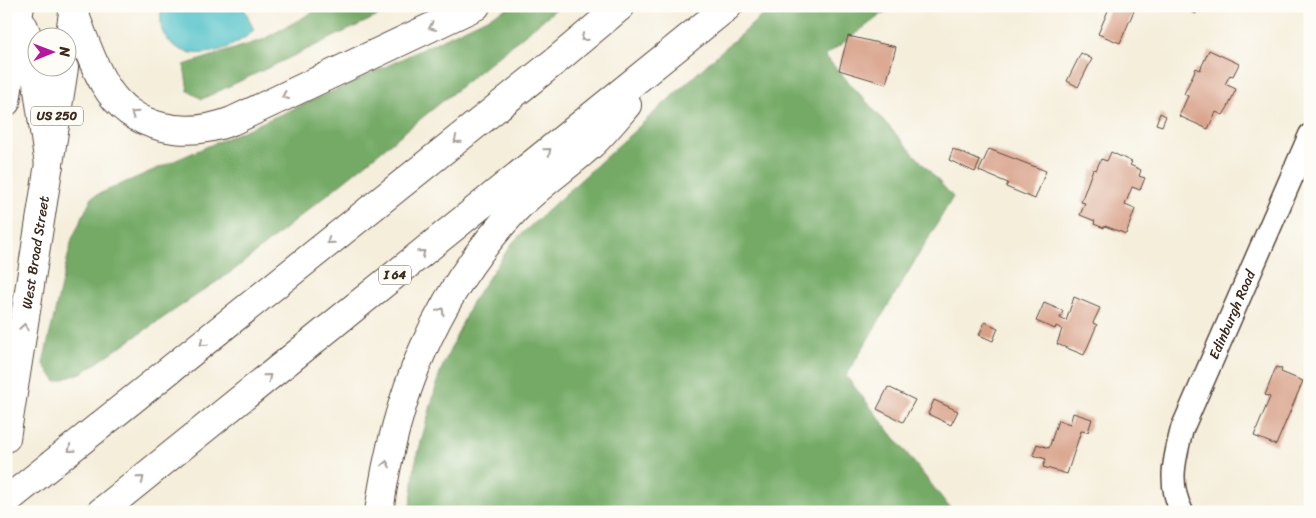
<svg xmlns="http://www.w3.org/2000/svg" width="1316" height="518" font-family="Sriracha,sans-serif">
  <rect width="100%" height="100%" fill="#fdfcf7"/>
  <filter id="ink" filterUnits="userSpaceOnUse"><feTurbulence type="fractalNoise" baseFrequency=".02" numOctaves="2"/><feDisplacementMap in="SourceGraphic" scale="10" xChannelSelector="R" yChannelSelector="G"/><feConvolveMatrix kernelMatrix="1 2 1 2 8 2 1 2 1" color-interpolation-filters="sRGB"/></filter>
  <filter id="wash" filterUnits="userSpaceOnUse"><feTurbulence type="fractalNoise" baseFrequency=".0096" numOctaves="4" result="noise"/><feDisplacementMap in="SourceGraphic" scale="20" xChannelSelector="R" yChannelSelector="G"/><feGaussianBlur stdDeviation="1.12" result="paint"/><feColorMatrix in="noise" values="0 0 0 0 0 0 0 0 0 0 0 0 0 0 0 0 0 1.4 0 .05"/><feComposite in="paint" operator="in"/></filter>
  <g filter="url(#wash)">
    <rect width="100%" height="100%" fill="#f5eedb"/>
    <path fill="#74aa66" stroke="#586a42" d="M324,6H399L202,99L188,91L184,65L262,40Z
      M512,6H560L234,270L83,372L56,382L43,363L72,239L92,197L343,87Z
      M773,6H893L825,56L953,197L846,376L953,512H410L415,464L440,372L472,302L513,242L716,56Z"/>
    <path fill="#55c3c9" stroke="#487674" d="M161,6H243L254,30C231,52 183,68 163,33C160,26 161,14 161,6Z"/>
    <g id="blocks">
      <path fill="#d8a088" d="M1110,6H1136L1120,43L1098,34Z
        M1189,6H1199L1196,14L1187,10Z
        M1205,6H1215L1214,10L1208,12Z
        M848,36L896,47L886,84L839,70Z
        M1209,50L1239,64L1233,76L1230,75L1225,84L1236,89L1228,107L1223,115L1216,112L1208,129L1179,116L1188,96L1184,94L1196,68L1200,70Z
        M1081,53L1092,59L1078,87L1067,81Z
        M1160,113L1166,116L1162,126L1156,124Z
        M953,149L980,161L975,172L949,160Z
        M989,149L1046,171L1035,199L1006,187L1008,183L979,171Z
        M1111,152L1132,162L1130,165L1141,170L1139,176L1145,178L1140,190L1132,187L1125,205L1135,209L1126,234L1105,226L1104,228L1094,224L1095,221L1080,215L1085,203L1081,202L1093,169L1096,170L1101,159L1107,161Z
        M1074,297L1100,308L1093,323L1097,325L1084,355L1057,344L1062,329L1056,326L1055,329L1036,321L1044,303L1063,311L1060,318L1066,321Z
        M985,322L998,328L993,341L979,335Z
        M1276,367L1282,369L1281,372L1303,381L1276,445L1254,436L1270,397L1265,395Z
        M888,387L915,400L903,422L877,409Z
        M934,400L958,411L951,425L928,414Z
        M1073,413L1092,419L1088,432L1081,431L1067,474L1043,467L1046,459L1033,455L1037,444L1049,448L1058,420L1070,424Z"/>
    </g>
  </g>
  <g filter="url(#ink)">
    <use href="#blocks" fill-opacity="0" stroke="#57473a" stroke-width="1"/>
    <g fill="none" stroke-linecap="round" stroke-linejoin="round">
      <g stroke="#57473a" stroke-width="25">
        <g id="minor">
          <path id="s1" d="M1182,512C1167,483 1175,458 1182,429L1310,135"/>
        </g>
      </g>
      <g stroke="#57473a" stroke-width="30">
        <g id="primary">
          <path d="M68,47L74,6"/>
          <path d="M6,102L20,6"/>
          <path id="s2" d="M6,438L64,68"/>
        </g>
      </g>
      <g stroke="#57473a" stroke-width="30">
        <path id="motorway" d="M6,8L24,27L32,48L49,165
          M73,10C83,35 91,62 105,85C132,130 186,139 232,121L476,6
          M6,501L559,58L621,6
          M101,512L728,6
          M379,512C395,396 435,295 516,209C539,185 567,167 591,145C604,133 616,118 627,105"/>
      </g>
      <use href="#minor" stroke="#fff" stroke-width="22"/>
      <use href="#primary" stroke="#fff" stroke-width="28"/>
      <use href="#motorway" stroke="#fff" stroke-width="28"/>
    </g>
    <defs><path id="oneway-chevron" d="M-2-3.5L2.5 0L-2 3.5" fill="none" stroke-width="1.6" stroke-linecap="round" stroke-linejoin="round" transform="scale(1.25)"/></defs>
    <g stroke="#a79f9a">
      <use href="#oneway-chevron" transform="translate(432 27) rotate(155)"/>
      <use href="#oneway-chevron" transform="translate(584 38) rotate(140)"/>
      <use href="#oneway-chevron" transform="translate(285 96) rotate(155)"/>
      <use href="#oneway-chevron" transform="translate(134 114) rotate(-146)"/>
      <use href="#oneway-chevron" transform="translate(457 140) rotate(141)"/>
      <use href="#oneway-chevron" transform="translate(548 151) rotate(-39)"/>
      <use href="#oneway-chevron" transform="translate(330 241) rotate(141)"/>
      <use href="#oneway-chevron" transform="translate(422 253) rotate(-39)"/>
      <use href="#oneway-chevron" transform="translate(441 311) rotate(-59)"/>
      <use href="#oneway-chevron" transform="translate(24 327) rotate(-81)"/>
      <use href="#oneway-chevron" transform="translate(203 343) rotate(141)"/>
      <use href="#oneway-chevron" transform="translate(268 377) rotate(-39)"/>
      <use href="#oneway-chevron" transform="translate(71 449) rotate(141)"/>
      <use href="#oneway-chevron" transform="translate(386 464) rotate(-79)"/>
      <use href="#oneway-chevron" transform="translate(141 479) rotate(-39)"/>
    </g>
  </g>
  <g text-anchor="middle" dominant-baseline="central" stroke-width="4.5" stroke-linejoin="round" paint-order="stroke">
    <g fill="#fdfcf7" stroke="#75695f" stroke-width="1">
      <rect x="31" y="106.5" width="52" height="19" rx="4"/>
      <rect x="379" y="265.5" width="32" height="19" rx="4"/>
    </g>
    <g font-size="12" font-weight="bold" fill="#3b2a1e">
      <text x="57" y="116">US 250</text>
      <text x="395" y="275">I 64</text>
    </g>
    <g font-size="14" fill="#3b2a1e" stroke="#fdfcf7">
      <text stroke="none"><textPath href="#s2" startOffset="188">West Broad Street</textPath></text>
      <text stroke="none"><textPath href="#s1" startOffset="210">Edinburgh Road</textPath></text>
    </g>
  </g>
  <rect width="1316" height="518" fill="none" stroke="#fdfcf7" stroke-width="25"/>
  <g transform="translate(52 52) rotate(89)"><circle r="24" fill="#fdfcf7" stroke="#afa8a0"/>
  <path d="M0-4L9 19L0 12L-9 19Z" fill="#b5179e"/>
  <text y="-8" font-size="14" font-weight="bold" text-anchor="middle" fill="#3b2a1e">N</text>
  </g>
</svg>
